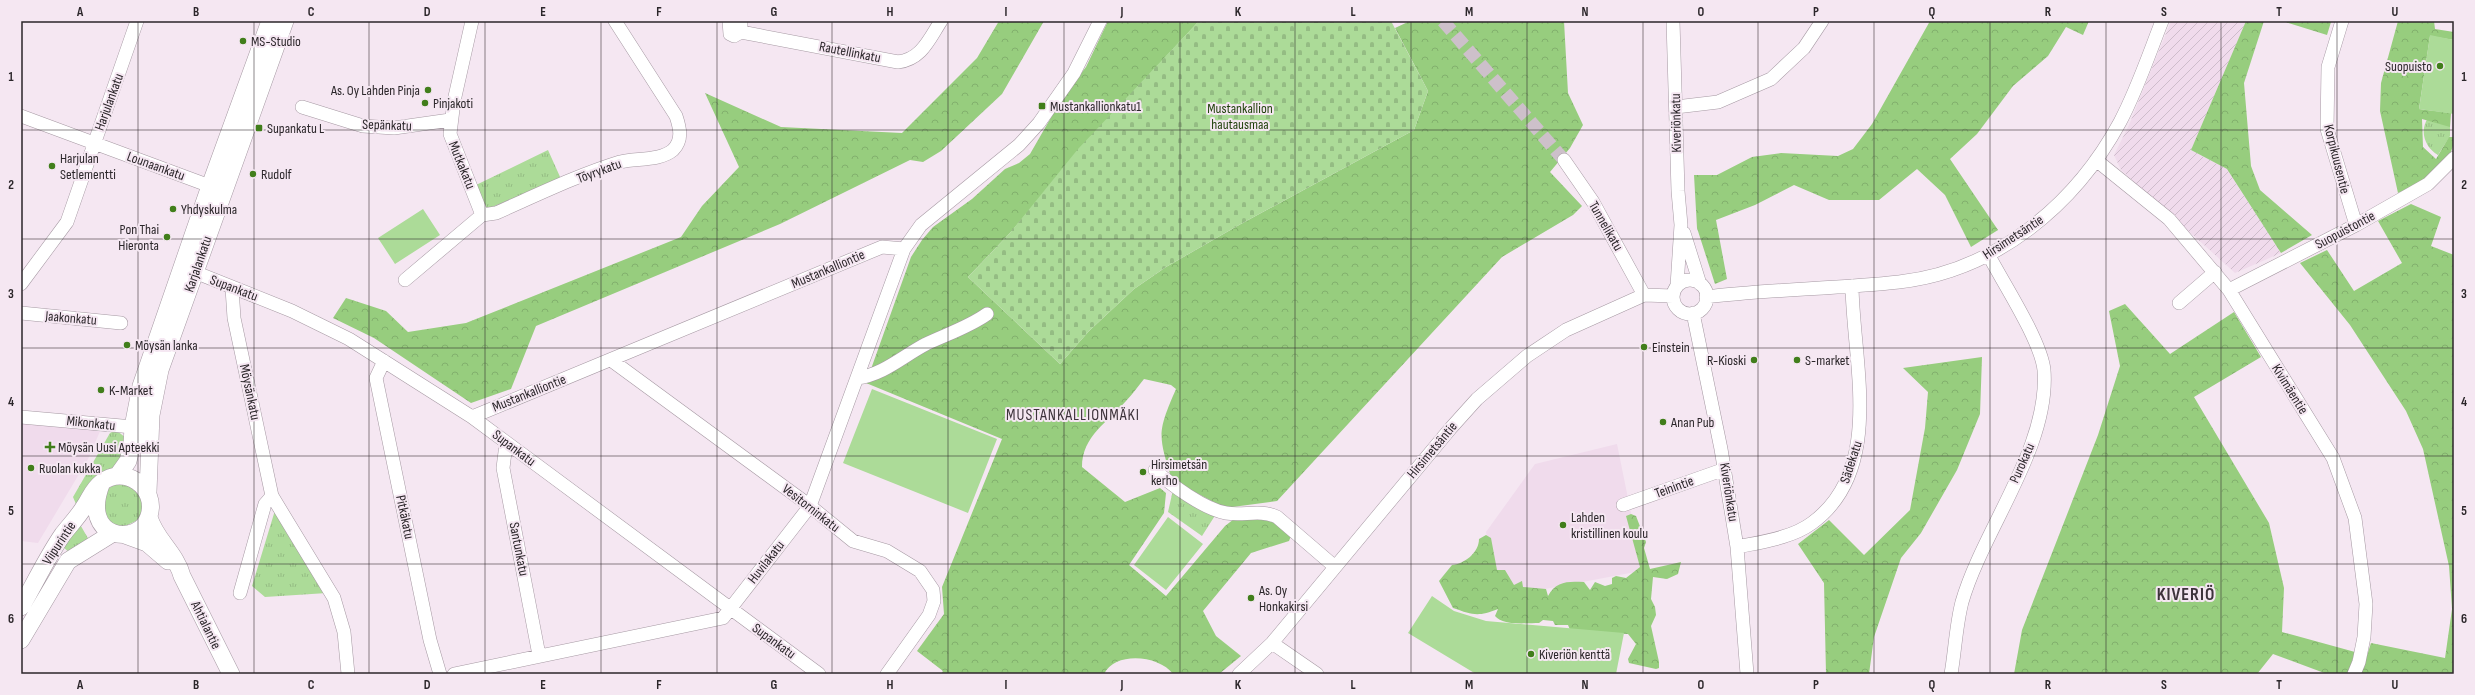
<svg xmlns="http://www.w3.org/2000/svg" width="2475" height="695" font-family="'Sofia Sans Condensed',sans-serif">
  <defs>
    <pattern id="industrial-furrows" width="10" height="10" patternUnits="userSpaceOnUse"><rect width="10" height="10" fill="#f0dbec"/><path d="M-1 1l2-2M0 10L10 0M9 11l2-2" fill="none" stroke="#cebccb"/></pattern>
    <pattern id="grass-tufts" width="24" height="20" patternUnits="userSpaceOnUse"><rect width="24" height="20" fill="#acdb98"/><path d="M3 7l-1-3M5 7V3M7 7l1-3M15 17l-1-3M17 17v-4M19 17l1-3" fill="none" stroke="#94bc83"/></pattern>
    <pattern id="forest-crowns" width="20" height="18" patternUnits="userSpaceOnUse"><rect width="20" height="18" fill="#97cd7e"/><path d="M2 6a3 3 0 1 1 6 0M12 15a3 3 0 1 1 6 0" fill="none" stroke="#82b06d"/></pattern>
    <pattern id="cemetery-stones" width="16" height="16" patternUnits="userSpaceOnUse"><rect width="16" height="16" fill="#acdb98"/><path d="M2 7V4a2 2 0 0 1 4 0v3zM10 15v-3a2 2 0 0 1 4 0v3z" fill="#94bc83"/></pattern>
  </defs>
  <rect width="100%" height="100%" fill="#f5e7f2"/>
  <path fill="#f0dbec" d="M21,421L101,429L88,459L38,543L21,541Z
    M1617,444L1632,518L1646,570L1502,597L1486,532L1535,464Z"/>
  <path fill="url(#industrial-furrows)" d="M2171,21H2246L2191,150L2227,169L2281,253L2235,273L2121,170L2114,155L2129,125Z"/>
  <path fill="url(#grass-tufts)" d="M2428,118L2450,125V136L2438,155C2425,148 2419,131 2428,118Z
    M548,150L561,179L487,209L476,185Z
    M116,430L126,438L123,458L78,509L73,497L110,433Z
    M117,483L135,487L144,506L138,520L123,527L109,524L100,499L103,492Z
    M1173,490L1216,514L1202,536L1168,512Z
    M276,507L327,593L265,597L252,586Z
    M78,521L89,540L70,553L63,547Z"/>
  <path fill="url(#forest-crowns)" d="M999,21H1044L1002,94L941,151L923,162L910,160L780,224L536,326L511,389L471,403L374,338L333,318L346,298L386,311L408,332L466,323L681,237L702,206L739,167L705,93L781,127L902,133L977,58Z
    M1108,21H1199L1104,123L1009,234L968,277L1060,364L1089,331L1134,289L1166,267L1239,225L1414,130L1428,91L1395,28L1410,21H1564L1568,93L1583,125L1570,148L1550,172L1582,206L1573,215L1502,257L1277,501L1225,508L1172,480C1158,435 1157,433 1176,389L1171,385L1144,379C1138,386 1133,394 1126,401C1108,422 1082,436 1082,467L1125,502L1160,488L1166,493L1164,513L1129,565L1166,596L1225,526L1234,519L1266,514L1291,536L1289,541L1251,553L1203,611L1216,636L1241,656L1219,674H1173C1159,655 1115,651 1104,674H941L943,671L917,651L944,614L942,587L1002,439L866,383L911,257L922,240L933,227L972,199L1005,169L1019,163L1030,154L1064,95L1086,67Z
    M1930,21H2089L2083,35L2066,27L2048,56L2013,86L1977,134L1950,159L1998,230L1971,247L1945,195L1917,169L1879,200H1829L1794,185L1755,205L1716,220L1727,279L1715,284L1697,228L1694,175H1717L1752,157L1781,153L1838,156L1853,149L1872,124Z
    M2246,21H2264L2244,83L2251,166L2260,190L2312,235L2281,253L2227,169L2191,150Z
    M2282,21H2328L2331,22L2327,35Z
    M2398,21H2434L2435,29L2454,32V40L2430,36L2419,109L2451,113L2450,127L2422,119L2423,147L2436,159L2449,137H2454C2454,166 2422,182 2398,193L2380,111L2381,83Z
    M2411,204L2441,217L2431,246L2454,255V674H2361L2371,643L2445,658L2452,609L2449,566L2423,449L2406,411L2350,325L2300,263L2327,250L2354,291L2402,263L2378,221Z
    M2125,304L2170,354L2234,312L2261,357L2194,397L2269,523L2284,588L2282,632L2355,652L2348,674H2327L2273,654L2257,674H2014L2022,630L2098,435L2120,366L2109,311Z
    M1982,357L1980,414L1957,470L1921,533L1901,558L1874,637L1869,674H1826L1824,583L1798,544L1829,520L1864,555L1910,510L1925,428L1928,392L1903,368Z
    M1631,514L1636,516L1646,542L1644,548L1650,569L1681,562L1678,574L1667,579L1653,577L1651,599L1655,607L1656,615L1651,626L1659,662V668L1656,669L1629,663L1628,659L1636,644L1628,634L1571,632L1568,625H1555L1553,621L1543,620L1539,623C1526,623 1503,626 1495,616L1498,609C1478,617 1473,615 1453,608L1439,581L1452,565C1464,564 1479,553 1479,539L1486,535L1491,538L1497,570H1505L1514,585L1522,581L1523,587L1546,589L1548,596C1556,581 1568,581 1584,582L1590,590L1595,582L1605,586L1612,584V578L1616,576L1626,578L1640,567L1626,516Z"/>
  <path fill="url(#cemetery-stones)" d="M1199,21H1391L1428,91L1414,130L1239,225L1166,267L1134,289L1089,331L1060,364L968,277L1009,234L1078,149Z"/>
  <path fill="#acdb98" d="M2430,35L2454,40V114L2419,109Z
    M423,209L440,235L395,264L378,238Z
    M872,389L997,439L968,513L843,463Z
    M1168,517L1203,544L1166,590L1134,565Z
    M1432,596L1454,611L1486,621L1624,633L1616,674H1476L1408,633Z"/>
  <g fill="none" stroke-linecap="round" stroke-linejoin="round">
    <path stroke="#cdc0ca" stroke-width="13" stroke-dasharray="13 6" stroke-linecap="butt" d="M1443,21L1564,160"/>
    <g stroke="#a699a3" stroke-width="14">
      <path id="minor" d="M472,21L454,101L450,134L482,215
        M729,21L730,34L734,36L741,32V21
        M1673,21L1678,191L1681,225L1677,286
        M2342,21L2328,67L2327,129L2356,225
        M741,32L898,62C922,59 929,39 941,21
        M302,107L363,126L394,128L450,120
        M1676,107L1718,102L1771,79L1804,48L1822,21
        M21,116L218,189
        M1564,160L1593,202L1644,295
        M2096,160L2169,219L2229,290L2333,458L2355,518L2366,604L2364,637L2359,662L2354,674
        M1684,233L1700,284
        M187,269L292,311L349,339L472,417L819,674
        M405,280L482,215L496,213C537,195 578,175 620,162C637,158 660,161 673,150C683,140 680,128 676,116L615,21
        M1673 297a17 17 0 1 1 34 0a17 17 0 1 1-34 0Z
        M21,284L67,222L137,21
        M232,288L234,318L272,496L334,598L344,632L348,674
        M2229,290L2356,225L2428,184L2454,158
        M1706,297C1770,289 1835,289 1899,282C1996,271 2075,205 2120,122C2137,90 2149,54 2162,21
        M2179,303L2215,272
        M21,313L121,323
        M1693,313L1721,449L1737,547L1747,674
        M611,360L810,506L853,541L887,551L920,571L933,590L934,601L929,615L887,674
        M384,361L376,378L430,640L440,674
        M857,378C883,375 903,356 926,344C947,334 969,327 987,314
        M21,417L133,427L140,430L148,450
        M472,417L882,247L904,249
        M506,444L503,468L539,655
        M1155,470C1171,485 1204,509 1226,513C1244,516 1260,509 1277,517L1334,566
        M1623,505L1725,469
        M1737,547C1761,542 1792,538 1812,523C1885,470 1853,362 1852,286
        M240,593L265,504L272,496
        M1272,643L1317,674
        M454,674L723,618L810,506L904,249L921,225L1019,145L1039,123L1074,73L1100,21
        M1239,674L1272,643L1450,429L1477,399L1527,356L1566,330L1644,295L1673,296
        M1951,674C1955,651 1956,625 1962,602C1983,529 2050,447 2044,370C2041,341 2004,284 1989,256"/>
    </g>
    <g stroke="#a699a3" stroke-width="18">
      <path id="major" d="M118,475L128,461L132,445L133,427L141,386L210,186L270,21
        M148,492L151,415L160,370L285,21
        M149,517C155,539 176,553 182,576L231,674
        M125,535L147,543L168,561
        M21,607C35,583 47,557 63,534C70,525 78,517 84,507C90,499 92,490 101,483C124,464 158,487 149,516C140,547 78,541 102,482
        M21,640L68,561L113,533"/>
    </g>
    <use href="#minor" stroke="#fff" stroke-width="13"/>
    <use href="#major" stroke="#fff" stroke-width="17"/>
  </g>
  <path fill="none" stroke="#2b262a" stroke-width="1" stroke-opacity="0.55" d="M138,21V674M254,21V674M369,21V674M485,21V674M601,21V674M717,21V674M832,21V674M948,21V674M1064,21V674M1180,21V674M1295,21V674M1411,21V674M1527,21V674M1643,21V674M1758,21V674M1874,21V674M1990,21V674M2106,21V674M2221,21V674M2337,21V674M21,130H2454M21,239H2454M21,348H2454M21,456H2454M21,564H2454"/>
  <g fill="#417e1b" stroke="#f5e7f2" stroke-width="1.5">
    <circle cx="243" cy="41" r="4"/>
    <circle cx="2440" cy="66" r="4"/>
    <circle cx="428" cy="90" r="4"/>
    <circle cx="425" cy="103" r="4"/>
    <rect x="1038" y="102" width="8" height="8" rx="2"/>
    <rect x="255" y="124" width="8" height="8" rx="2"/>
    <circle cx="52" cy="166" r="4"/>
    <circle cx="253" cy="174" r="4"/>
    <circle cx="173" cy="209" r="4"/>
    <circle cx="167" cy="237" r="4"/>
    <circle cx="127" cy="345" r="4"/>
    <circle cx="1644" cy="347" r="4"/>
    <circle cx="1754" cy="360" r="4"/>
    <circle cx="1797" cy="360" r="4"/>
    <circle cx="101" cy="390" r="4"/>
    <circle cx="1663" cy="422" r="4"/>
    <path d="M48 441h4v4h4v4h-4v4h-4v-4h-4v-4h4z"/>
    <circle cx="31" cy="468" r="4"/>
    <circle cx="1143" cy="472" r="4"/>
    <circle cx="1563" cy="525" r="4"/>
    <circle cx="1251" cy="598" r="4"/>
    <circle cx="1531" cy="654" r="4"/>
  </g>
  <g text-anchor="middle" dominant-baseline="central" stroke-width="4" stroke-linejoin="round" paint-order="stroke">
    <g font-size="14" fill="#2b262a" stroke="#f5e7f2" text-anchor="start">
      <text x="251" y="41">MS-Studio</text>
      <text x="2432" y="66" text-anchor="end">Suopuisto</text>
      <text x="420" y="90" text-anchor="end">As. Oy Lahden Pinja</text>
      <text x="433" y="103">Pinjakoti</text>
      <text x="1050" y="106">Mustankallionkatu1</text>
      <text x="267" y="128">Supankatu L</text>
      <text x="60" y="158">Harjulan<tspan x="60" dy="16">Setlementti</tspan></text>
      <text x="261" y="174">Rudolf</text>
      <text x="181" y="209">Yhdyskulma</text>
      <text x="159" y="229" text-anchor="end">Pon Thai<tspan x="159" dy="16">Hieronta</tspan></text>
      <text x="135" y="345">Möysän lanka</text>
      <text x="1652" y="347">Einstein</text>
      <text x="1746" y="360" text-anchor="end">R-Kioski</text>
      <text x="1805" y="360">S-market</text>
      <text x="109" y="390">K-Market</text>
      <text x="1671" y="422">Anan Pub</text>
      <text x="58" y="447">Möysän Uusi Apteekki</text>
      <text x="1151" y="464">Hirsimetsän<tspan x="1151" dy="16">kerho</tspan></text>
      <text x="39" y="468">Ruolan kukka</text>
      <text x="1571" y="517">Lahden<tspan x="1571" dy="16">kristillinen koulu</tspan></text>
      <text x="1259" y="590">As. Oy<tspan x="1259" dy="16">Honkakirsi</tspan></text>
      <text x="1539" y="654">Kiveriön kenttä</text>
    </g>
    <g font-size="14" fill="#2b262a" stroke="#f5e7f2">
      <text transform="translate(850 52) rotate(11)">Rautellinkatu</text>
      <text transform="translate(109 102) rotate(-70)">Harjulankatu</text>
      <text transform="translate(1676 123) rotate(-91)">Kiveriönkatu</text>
      <text transform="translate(387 125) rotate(2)">Sepänkatu</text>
      <text transform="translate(2337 159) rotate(76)">Korpikuusentie</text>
      <text transform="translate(462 165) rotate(68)">Mutkakatu</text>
      <text transform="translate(156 166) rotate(20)">Lounaankatu</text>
      <text transform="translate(599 171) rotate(-20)">Töyrykatu</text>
      <text transform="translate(1606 226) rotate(60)">Tunnelikatu</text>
      <text transform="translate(2345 230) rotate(-28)">Suopuistontie</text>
      <text transform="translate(2013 237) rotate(-33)">Hirsimetsäntie</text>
      <text transform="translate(198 264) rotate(-71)">Karjalankatu</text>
      <text transform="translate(828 269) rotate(-23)">Mustankalliontie</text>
      <text transform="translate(234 288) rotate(21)">Supankatu</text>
      <text transform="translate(71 318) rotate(5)">Jaakonkatu</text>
      <text transform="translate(2290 389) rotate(58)">Kivimäentie</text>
      <text transform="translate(250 392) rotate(78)">Möysänkatu</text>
      <text transform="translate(529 393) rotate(-22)">Mustankalliontie</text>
      <text transform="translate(91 423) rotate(6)">Mikonkatu</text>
      <text transform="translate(514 448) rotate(37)">Supankatu</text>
      <text transform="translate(1432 450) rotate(-50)">Hirsimetsäntie</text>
      <text transform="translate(1851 462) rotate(-72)">Sädekatu</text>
      <text transform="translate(2022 463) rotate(-66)">Purokatu</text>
      <text transform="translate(1674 487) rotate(-20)">Teinintie</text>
      <text transform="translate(1729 492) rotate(81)">Kiveriönkatu</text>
      <text transform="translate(811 508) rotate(38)">Vesitorninkatu</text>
      <text transform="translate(405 517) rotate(78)">Pitkäkatu</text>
      <text transform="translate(59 543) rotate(-57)">Viipurintie</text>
      <text transform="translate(519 549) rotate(79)">Santunkatu</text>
      <text transform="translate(766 562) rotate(-52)">Huvilakatu</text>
      <text transform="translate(206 625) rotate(64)">Ahtialantie</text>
      <text transform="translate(774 641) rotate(36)">Supankatu</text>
    </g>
    <g font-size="14" fill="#1c3f07" stroke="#f5e7f2">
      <text x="1240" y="108">Mustankallion<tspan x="1240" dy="16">hautausmaa</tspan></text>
    </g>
    <g font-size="16" letter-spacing="1" fill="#3d333b" stroke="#f5e7f2">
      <text x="1073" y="415">MUSTANKALLIONMÄKI</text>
    </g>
    <g font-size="18" font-weight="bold" letter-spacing="1" fill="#3d333b" stroke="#f5e7f2">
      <text x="2186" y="594">KIVERIÖ</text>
    </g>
  </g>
  <rect width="2475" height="695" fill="none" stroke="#f5e7f2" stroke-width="44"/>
  <rect x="22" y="22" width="2431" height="651" fill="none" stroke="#2b262a" stroke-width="1.5"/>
  <g font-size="13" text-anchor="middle" font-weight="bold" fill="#2b262a">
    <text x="80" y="16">A</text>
    <text x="196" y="16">B</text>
    <text x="311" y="16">C</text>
    <text x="427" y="16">D</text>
    <text x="543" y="16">E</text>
    <text x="659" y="16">F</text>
    <text x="774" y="16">G</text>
    <text x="890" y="16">H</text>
    <text x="1006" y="16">I</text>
    <text x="1122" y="16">J</text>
    <text x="1238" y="16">K</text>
    <text x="1353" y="16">L</text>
    <text x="1469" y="16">M</text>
    <text x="1585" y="16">N</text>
    <text x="1701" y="16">O</text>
    <text x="1816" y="16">P</text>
    <text x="1932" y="16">Q</text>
    <text x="2048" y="16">R</text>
    <text x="2164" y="16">S</text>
    <text x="2279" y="16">T</text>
    <text x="2395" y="16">U</text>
    <text x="11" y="81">1</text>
    <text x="2464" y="81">1</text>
    <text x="11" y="189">2</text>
    <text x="2464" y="189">2</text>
    <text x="11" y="298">3</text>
    <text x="2464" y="298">3</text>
    <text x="11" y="406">4</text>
    <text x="2464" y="406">4</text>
    <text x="11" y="515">5</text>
    <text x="2464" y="515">5</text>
    <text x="11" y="623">6</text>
    <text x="2464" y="623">6</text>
    <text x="80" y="689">A</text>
    <text x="196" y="689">B</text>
    <text x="311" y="689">C</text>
    <text x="427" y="689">D</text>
    <text x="543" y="689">E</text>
    <text x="659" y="689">F</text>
    <text x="774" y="689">G</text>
    <text x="890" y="689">H</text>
    <text x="1006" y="689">I</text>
    <text x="1122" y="689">J</text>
    <text x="1238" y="689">K</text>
    <text x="1353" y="689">L</text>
    <text x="1469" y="689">M</text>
    <text x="1585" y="689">N</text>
    <text x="1701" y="689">O</text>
    <text x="1816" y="689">P</text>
    <text x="1932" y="689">Q</text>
    <text x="2048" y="689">R</text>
    <text x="2164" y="689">S</text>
    <text x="2279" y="689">T</text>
    <text x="2395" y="689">U</text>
  </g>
</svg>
